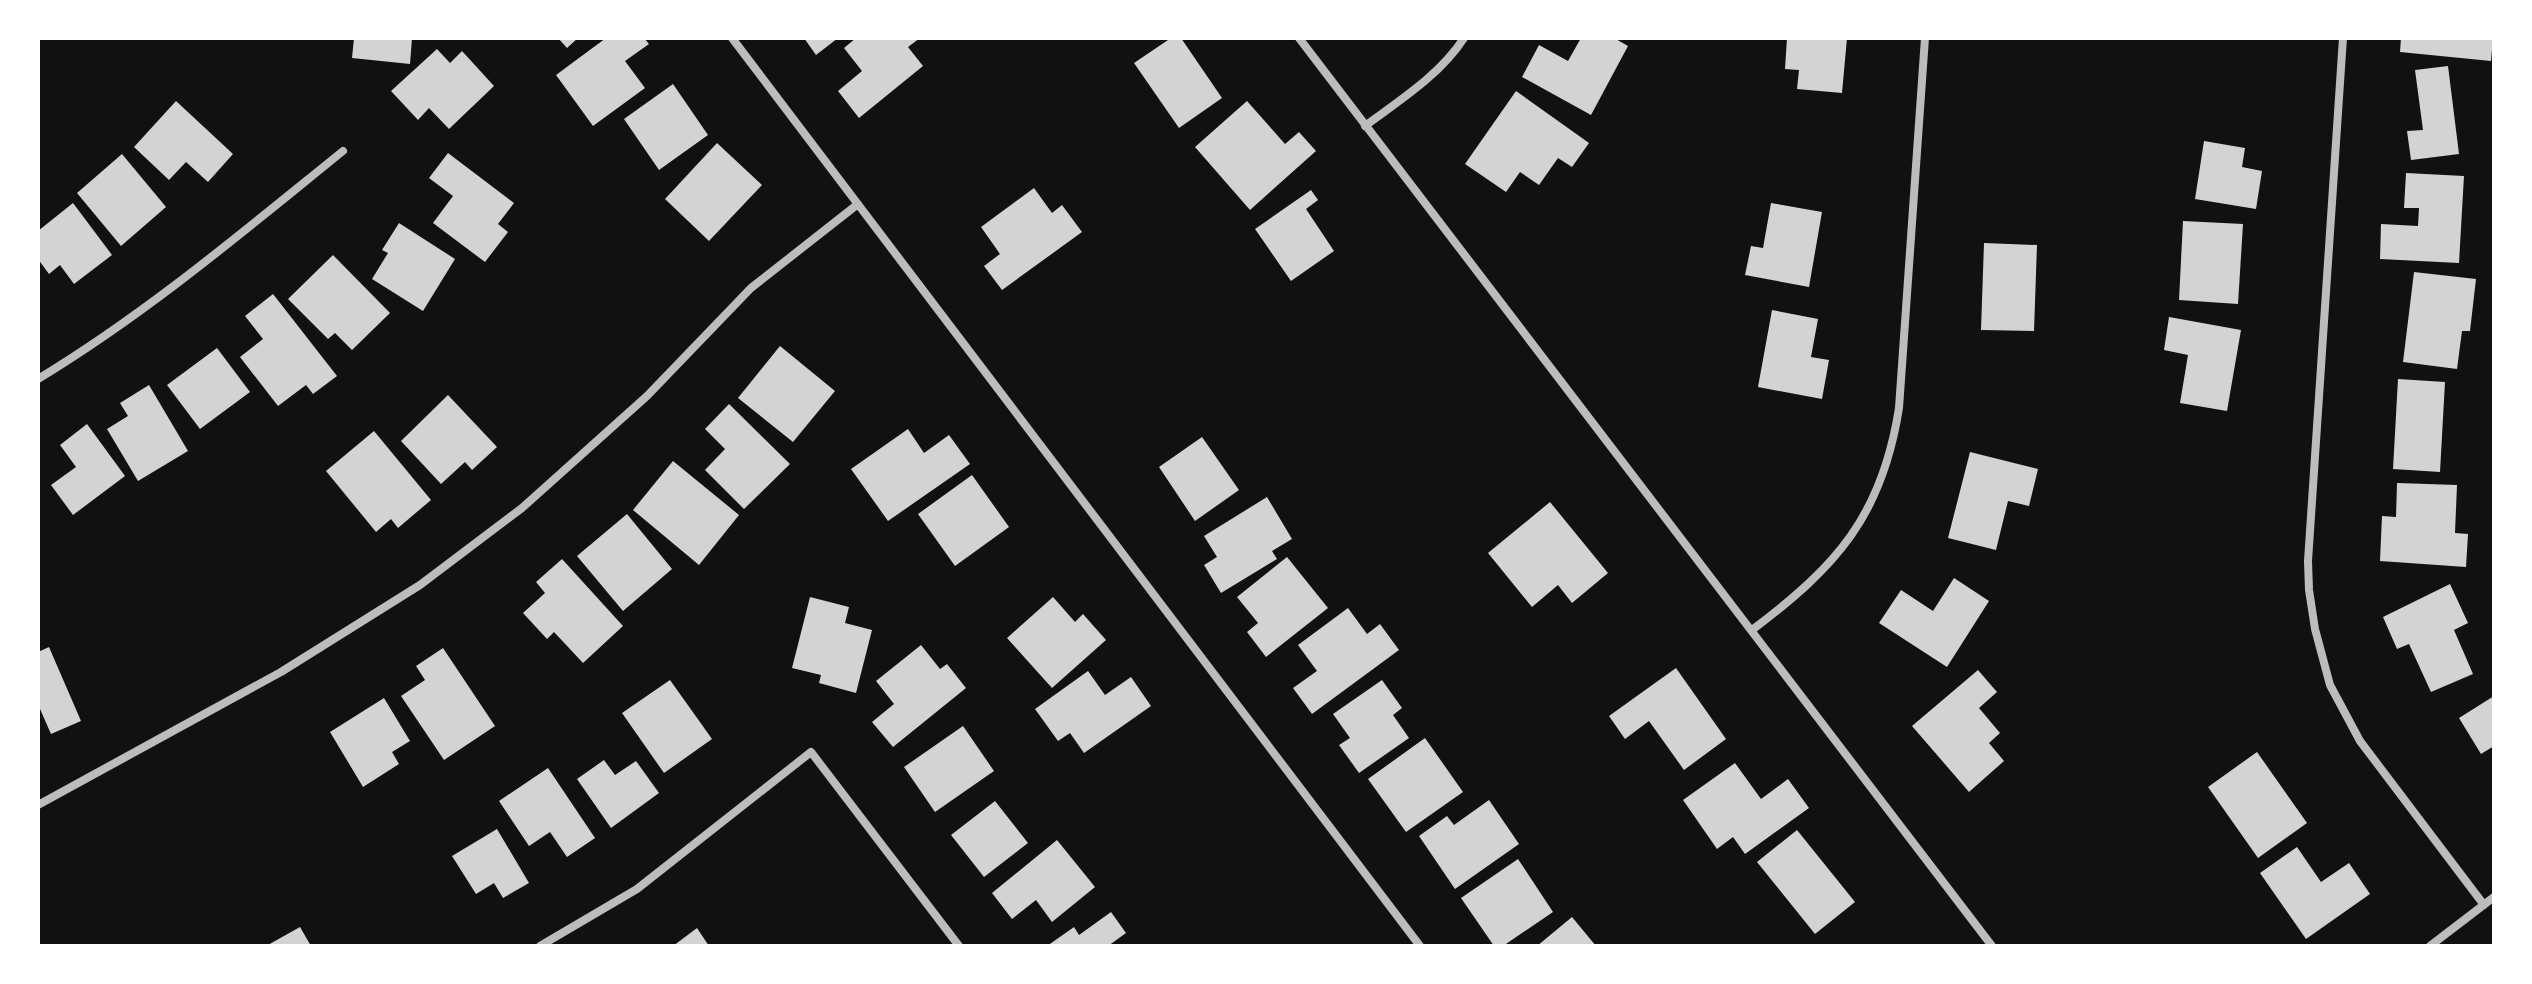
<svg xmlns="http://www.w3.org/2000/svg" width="2532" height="984" font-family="'Varela Round',sans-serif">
  <rect width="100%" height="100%" fill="#111"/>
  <path fill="#d3d3d3" d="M354,38H412L410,64L352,58Z
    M558,38H578L567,48Z
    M606,38H644L649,44L625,61L645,88L593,126L556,75Z
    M804,38H838L816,55Z
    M856,38H920L908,47L923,66L859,118L838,91L862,71L844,48Z
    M1171,38H1181L1222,98L1179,128L1134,63Z
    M1581,38H1614L1628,46L1591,115L1522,77L1539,45L1568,61Z
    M1787,38H1847L1842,93L1797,89L1799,70L1785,69Z
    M2401,38H2493L2491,61L2400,52Z
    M437,49L450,63L462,51L494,86L449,129L429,108L418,120L391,91Z
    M2448,66L2459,154L2411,160L2407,131L2423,130L2415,70Z
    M673,84L708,135L659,170L624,119Z
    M1516,91L1589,143L1572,167L1558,158L1539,185L1520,172L1506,192L1465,164Z
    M176,101L233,154L208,182L186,162L169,180L134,147Z
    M1247,101L1285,144L1299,132L1316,151L1250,210L1195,147Z
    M2204,141L2245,148L2242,167L2262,171L2256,209L2195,199Z
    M717,143L762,185L709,241L665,199Z
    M448,153L514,203L498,224L508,232L485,262L433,223L453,196L429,178Z
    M122,154L166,207L121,246L77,193Z
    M2406,173L2464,176L2459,263L2380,259L2381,224L2418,226L2419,208H2404Z
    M1034,188L1052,213L1062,205L1082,232L1002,290L984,266L1000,254L981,227Z
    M1311,190L1318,200L1306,209L1334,251L1291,281L1255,229Z
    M73,203L112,255L74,284L60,265L49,274L38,259V231Z
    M1771,203L1822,212L1809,287L1745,275L1751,246L1763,248Z
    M2183,221L2243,224L2238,304L2179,300Z
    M399,223L455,259L423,311L372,279L388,253L382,250Z
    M1984,243L2037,245L2034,331L1981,330Z
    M333,255L390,313L352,350L335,333L328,339L288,299Z
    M2414,272L2476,279L2470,331H2462L2457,369L2403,362Z
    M273,294L337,376L313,394L306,385L278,406L240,357L263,339L245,316Z
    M1772,310L1818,319L1811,357L1829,360L1822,399L1758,387Z
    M2169,317L2241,330L2227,411L2180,403L2188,355L2164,350Z
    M780,346L835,391L793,442L738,398Z
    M217,348L250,392L200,429L167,385Z
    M2398,379L2445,382L2440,472L2393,469Z
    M149,385L188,451L138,481L107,429L128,416L120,403Z
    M448,395L497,447L472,470L465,462L441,484L401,441Z
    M729,404L790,464L744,509L705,470L725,449L705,429Z
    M87,424L125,476L73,515L51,485L76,467L60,445Z
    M908,429L924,453L949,435L970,464L888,521L851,469Z
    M374,431L431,500L398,528L391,519L376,532L326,471Z
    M1202,437L1239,490L1195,521L1159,467Z
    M1970,452L2038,469L2029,506L2008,501L1996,550L1948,538Z
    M673,461L739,515L699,565L633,510Z
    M972,475L1009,527L955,566L918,514Z
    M2397,483L2457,485L2455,533L2468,534L2466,567L2380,561L2382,516L2396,517Z
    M1267,497L1292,539L1272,551L1277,559L1221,593L1204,565L1217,557L1204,536Z
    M1550,502L1608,573L1572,603L1558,585L1532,607L1488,553Z
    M627,514L672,569L623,611L577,556Z
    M1287,557L1328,608L1266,657L1247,632L1258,623L1237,597Z
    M562,559L623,626L583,663L554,632L547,639L523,613L545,593L536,582Z
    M1954,578L1989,601L1947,667L1879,623L1901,590L1933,611Z
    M2450,584L2468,623L2454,630L2473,674L2431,692L2409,644L2397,649L2383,617Z
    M810,597L849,607L845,623L872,630L856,693L819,683L821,675L792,668Z
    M1053,597L1075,622L1083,614L1106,640L1052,688L1007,638Z
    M1348,608L1367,634L1380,624L1399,650L1312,714L1293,688L1317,671L1298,645Z
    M921,645L940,669L947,664L966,688L893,747L872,722L894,704L876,681Z
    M49,647L81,721L51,734L40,709L38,710V652Z
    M443,648L495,726L444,760L401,696L425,680L416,666Z
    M1676,668L1726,739L1684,770L1649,721L1625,739L1609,716Z
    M1978,670L1997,692L1979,708L2000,733L1989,743L2004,761L1969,792L1912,726Z
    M1088,671L1105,695L1131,677L1151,706L1084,753L1070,733L1058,741L1035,709Z
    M670,680L712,739L664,773L622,713Z
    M1382,680L1402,708L1393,715L1409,738L1359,773L1339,745L1350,738L1333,714Z
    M2494,696V746L2481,754L2459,718Z
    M384,698L410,741L392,752L399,764L363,787L330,732Z
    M963,726L994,771L935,812L904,767Z
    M1425,738L1463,792L1406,832L1368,779Z
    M2257,752L2307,823L2258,858L2208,787Z
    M604,760L615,775L636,761L659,793L611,828L577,779Z
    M1735,763L1761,799L1788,779L1809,808L1745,854L1733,837L1717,849L1683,800Z
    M548,768L595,838L567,857L550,832L529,846L499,801Z
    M1489,800L1519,844L1455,889L1419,836L1447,816L1454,825Z
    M995,801L1028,843L984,877L951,835Z
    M497,829L529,883L503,898L494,883L476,894L452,856Z
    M1797,830L1855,902L1815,934L1757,862Z
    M1057,840L1095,887L1052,922L1036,900L1012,919L992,893Z
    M2297,847L2321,882L2349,863L2370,894L2306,939L2260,873Z
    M1518,859L1553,912L1503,946H1494L1461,898Z
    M1111,912L1126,933L1108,946H1047L1074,927L1079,935Z
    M1572,917L1596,946H1537Z
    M300,927L311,946H266Z
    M697,928L709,946H673Z"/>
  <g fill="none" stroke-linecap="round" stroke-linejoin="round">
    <path stroke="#bcbcbc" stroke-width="8" d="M732,38L1420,946
      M1299,38L1992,946
      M2343,38L2308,561L2309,590L2315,629L2330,685L2360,741L2484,905
      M1365,126C1400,100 1440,75 1464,38
      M38,379C147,313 244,231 343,151
      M1752,630C1837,566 1882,516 1899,408L1925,38
      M38,805L281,672L420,585L522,508L647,396L751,288L858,204
      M540,946L637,889L811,752L959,946
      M2430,946L2494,897"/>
  </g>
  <rect width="2532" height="984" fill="none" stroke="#ffffff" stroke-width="80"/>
</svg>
